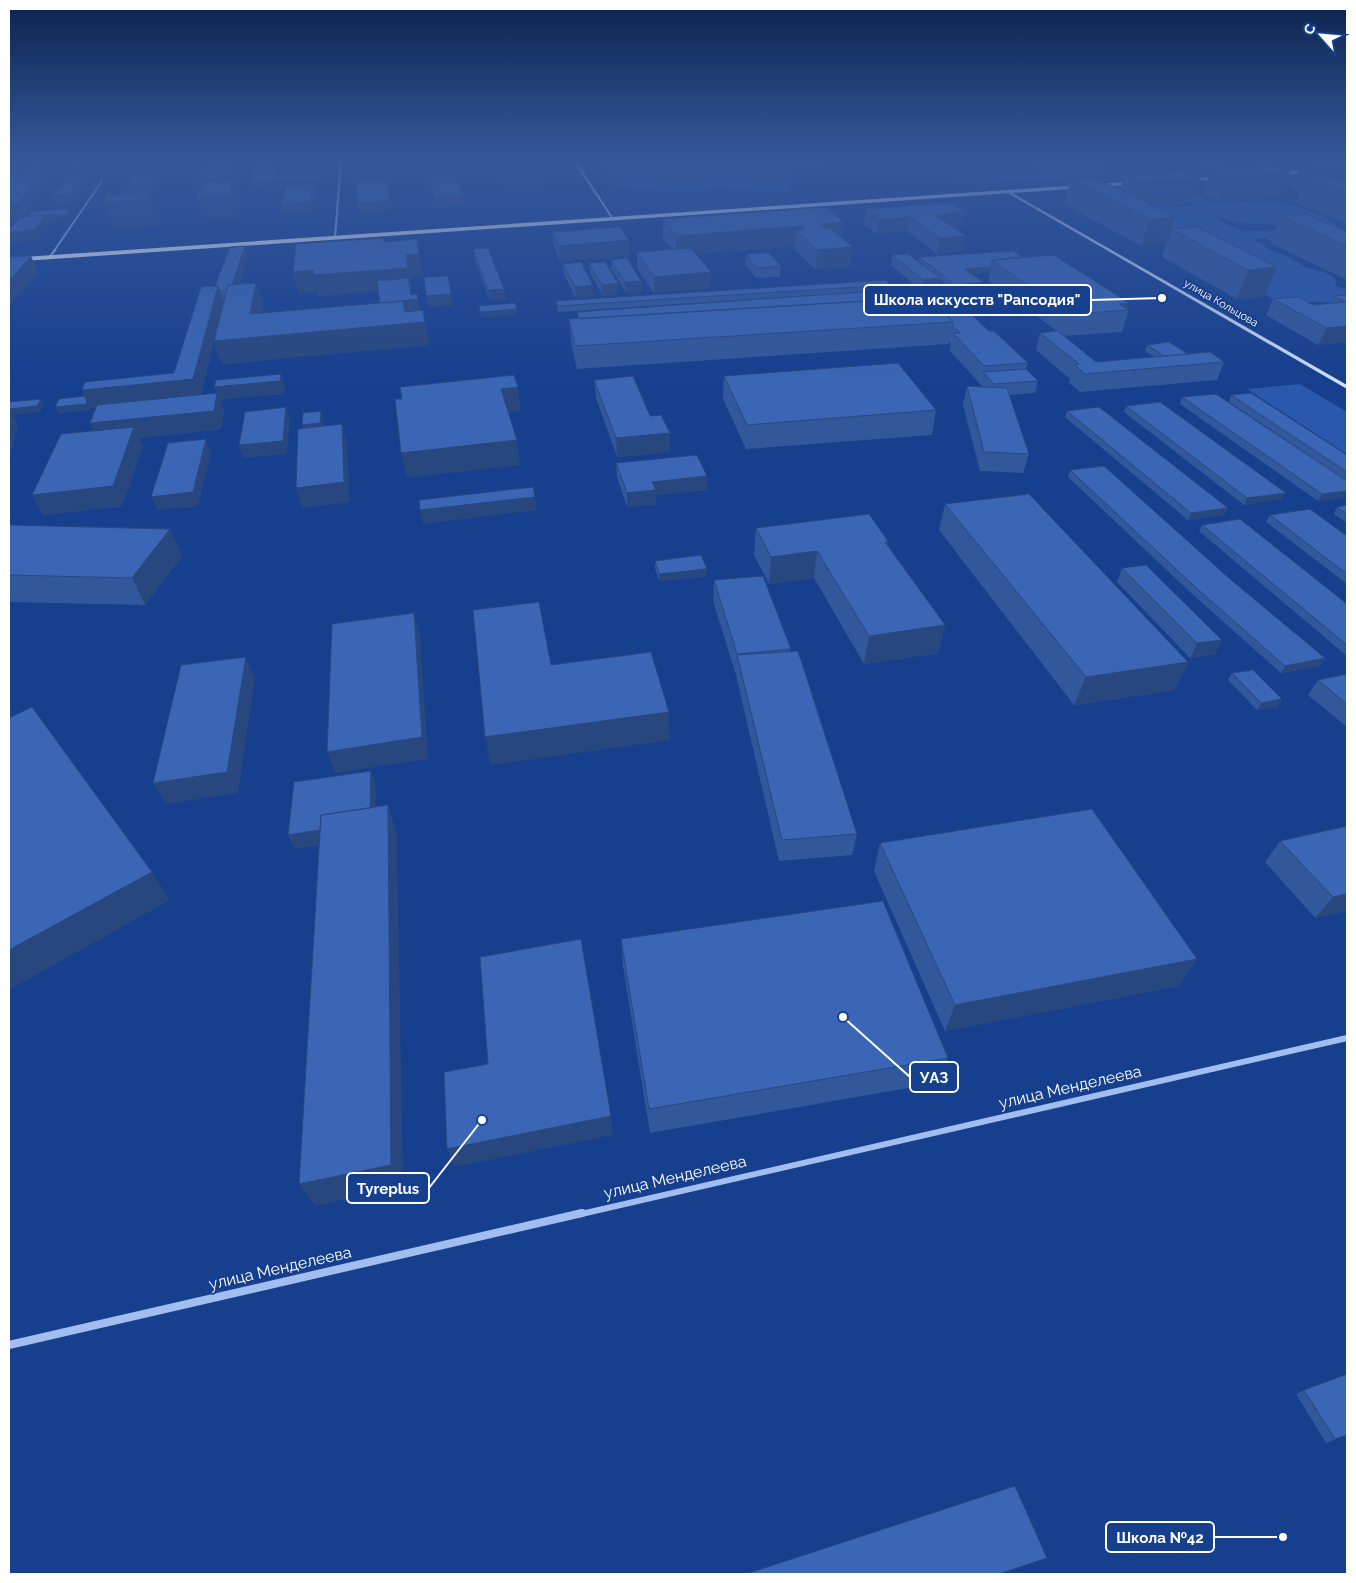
<svg xmlns="http://www.w3.org/2000/svg" width="1356" height="1583" font-family="Raleway,sans-serif">
  <rect width="100%" height="100%" fill="#163f8e"/>
  <path fill="#2958ad" fill-rule="evenodd" d="M591,160H825L828,170L791,175L789,191H751L715,186L702,193L646,190L613,186Z
    M1019,160H1098L1123,174L966,184L952,181L1040,173Z
    M1181,160H1335L1205,170Z
    M1191,193C1202,195 1209,202 1219,203C1232,204 1245,201 1258,201C1280,201 1301,207 1321,216C1328,220 1336,222 1338,230L1271,241L1265,238L1254,240L1263,244L1268,249L1290,258L1305,267L1324,272L1335,278L1336,286L1347,289V302H1309L1299,305L1287,304L1270,298L1258,289L1185,246L1136,225C1158,202 1164,209 1193,206ZM1217,216L1239,223L1280,225L1283,230C1262,230 1231,236 1217,216Z
    M1300,384L1347,412V454L1247,389Z"/>
  <g fill="none" stroke-linecap="round" stroke-linejoin="round">
    <path stroke="#a2bef0" stroke-width="2" d="M335,238L341,160
      M54,251L102,181"/>
    <path stroke="#a2bef0" stroke-width="2.5" d="M49,258L55,250"/>
    <path stroke="#a2bef0" stroke-width="6" d="M577,1215L1347,1038"/>
    <path stroke="#a2bef0" stroke-width="8" d="M9,1345L582,1213"/>
    <path fill="#cfdefb" fill-rule="evenodd" d="M572,160H576L614,219H612Z
      M1007,190L1347,385V389L1006,192Z"/>
    <path fill="#fff" fill-rule="evenodd" d="M1347,166V170L1271,176L1268,174Z
      M1229,175L1231,178L1182,182L1179,180Z
      M1141,181L1143,184L9,262V258Z"/>
  </g>
  <path fill="#32589c" d="M447,160H541L544,189L506,191L503,182L501,171L487,175L479,173L468,176L451,172L450,164H448Z
    M1104,160H1166L1165,164L1121,167Z
    M1347,161V224L1295,202L1300,191L1292,188L1302,164Z
    M1211,169L1290,172L1280,197L1219,201L1203,194Z
    M1125,175L1201,178L1192,203L1153,206L1175,217L1166,244L1141,246L1064,204L1071,179L1120,190Z
    M429,177L462,195L463,205L437,207L430,186Z
    M866,209L966,212L963,227L954,228L963,251L937,254L907,231L877,234L864,224Z
    M1281,216L1347,232V280L1270,243Z
    M663,219L844,222L842,238L850,267L816,270L795,250V246L696,254L711,288L654,293L637,268V252L672,249L663,238Z
    M1171,229L1277,267L1264,297L1237,299L1162,257Z
    M552,232L629,240L630,256L560,261L554,247Z
    M384,242L423,274L410,275L412,289H410L411,295L420,311L429,345L222,364L214,341L201,395L216,393L281,374L285,386L284,394L220,399L224,412L221,429L139,438L143,446L122,506L43,515L32,495L93,431L96,407L90,408L89,410L58,413L85,396L82,390L174,373L215,286L248,256L239,284L256,283L263,304L261,313L380,303L378,291L318,296L317,291L299,293Z
    M473,249L504,289L506,300L490,301L475,260Z
    M746,254L781,266L780,277L756,278L745,265Z
    M892,255L918,261L919,257H1023L1129,310L1122,332L1064,336L1096,362L1154,357L1145,351L1147,345L1224,362L1217,380L1080,392L1069,383L1070,379L1036,350L1040,333L1057,331L988,280L990,272L971,274L983,282L981,288L954,290L940,280L938,289L922,291L891,265Z
    M611,260L642,292L626,293L612,270Z
    M589,263L618,283V294L603,296L590,273Z
    M563,264L594,296L576,298L564,275Z
    M890,285L889,290L558,312L556,301Z
    M1347,295V342L1318,345L1266,315L1273,299L1313,305L1330,304L1333,296Z
    M899,299L946,314L989,331L1028,363L1026,369L1038,381L1035,393L1009,395L1029,454L1023,473L980,471L963,405L967,386L983,387L950,351L951,344L949,342L948,344L577,369L571,342L569,319H578L577,312Z
    M724,376L936,410L932,435L746,449L723,399Z
    M594,380L650,416L670,452L617,457L596,398Z
    M1231,395L1347,455V497L1318,501L1180,404L1182,397L1311,457L1229,402Z
    M1126,406L1282,499L1244,505L1124,412Z
    M1067,411L1228,508L1224,515L1188,520L1065,417Z
    M616,463L707,490L656,495V504L627,507L617,477Z
    M1070,470L1320,666L1281,673L1190,592L1068,477Z
    M945,504L1188,662L1174,690L1074,705L939,530Z
    M1347,505V523L1334,514L1337,507Z
    M1270,515L1347,536V584L1266,522Z
    M9,525L170,529L182,556L145,605L9,602Z
    M1202,525L1347,604V656L1199,531Z
    M756,528L888,541L887,545L945,625L938,653L864,664L814,578L769,584L754,555Z
    M655,561L707,569L706,576L659,581L655,568Z
    M1122,568L1215,654L1190,658L1117,582Z
    M714,580L791,649L790,652L857,834L852,855L779,861L736,675L713,601Z
    M1232,673L1278,707L1257,710L1228,680Z
    M1347,674V727L1308,695L1318,680Z
    M1347,826V911L1315,918L1265,862L1280,841Z
    M880,843L1197,959L1178,986L945,1031L874,871Z
    M621,939L948,1058L937,1083L650,1133L623,966Z
    M1304,1390L1347,1435L1326,1443L1296,1394Z"/>
  <path fill="#29477f" d="M30,160H35L28,168H16L14,164Z
    M86,160L90,173L91,172L93,176L90,180H86L88,184L74,204L57,205L53,195L76,177L73,170L49,172L46,177L50,186L24,218L9,219V205L41,161Z
    M164,160H167L169,165L164,175H158L160,182L154,192L149,193H151L160,219L156,226L113,229L103,202L130,194L127,185L141,176L138,167Z
    M234,160H238L240,166L234,183L241,205L236,221L206,222L197,197L201,192L197,179Z
    M278,160H279L280,162L276,181L319,173L320,177V183L250,188L249,183L275,177Z
    M315,160H318L317,173L295,174L293,165Z
    M466,160H478L479,173L468,176Z
    M485,160H500L501,171L487,175Z
    M502,160H541L544,189L506,191Z
    M1123,160H1166L1165,164L1121,167Z
    M1347,168V191L1313,180L1318,170Z
    M1290,172L1280,197L1219,201L1228,176Z
    M1201,178L1192,203L1132,208L1140,182Z
    M314,184L316,194L313,212L284,213L281,204Z
    M462,195L463,205L437,207L436,197Z
    M390,201L392,210L360,213L358,203Z
    M70,209L72,214L68,220L48,221L50,225L38,240L11,242L9,236V232L27,217Z
    M966,212L963,227L932,229L935,215Z
    M909,217L907,231L877,234L879,219Z
    M1175,217L1166,244L1141,246L1150,219Z
    M844,222L842,242L820,224Z
    M803,226L802,236L796,230L795,246L676,255V236Z
    M966,236L963,251L937,254L939,238Z
    M629,240L630,256L560,261L559,246Z
    M245,246L248,256L233,301L230,290Z
    M853,247L850,267L816,270L817,250Z
    M419,254L423,274L410,275L412,289H410L412,300L418,299L420,311L423,310L429,345L222,364L214,341L200,397L90,408L89,410L58,413L55,407L87,402L82,390L193,379L218,286L224,302L214,341L382,314L410,289L318,296L317,291L299,293L293,272L406,255Z
    M31,256L38,272L9,307V281Z
    M991,267L990,272L964,275L965,269Z
    M1277,267L1264,297L1237,299L1248,270Z
    M711,272V288L654,293V277Z
    M940,278L938,289L922,291L923,280Z
    M641,281L642,292L626,293L625,282Z
    M983,282L981,288L954,290L955,285Z
    M256,283L263,304L257,336L250,314Z
    M618,283V294L603,296L602,285Z
    M593,285L594,296L576,298L575,287Z
    M504,289L506,300L490,301L488,290Z
    M451,294L453,306L428,307L426,296Z
    M1129,303L1127,310L1119,304Z
    M517,309L518,315L481,318L480,312Z
    M1347,326V342L1318,345L1327,328Z
    M281,374L285,386L284,394L220,399L224,412L221,429L139,438L143,446L122,506L43,515L32,495L98,442L90,423L217,396L214,387Z
    M518,387L521,411L504,413L501,389Z
    M41,399L44,405L40,412L13,415L18,425L12,450L9,451V407Z
    M286,407L290,420L287,454L243,458L239,445Z
    M321,411L323,417L322,430L304,432L302,425Z
    M342,424L347,443L350,502L302,508L296,488Z
    M670,433V452L617,457L616,438Z
    M206,439L211,452L198,506L157,510L151,497Z
    M517,440L520,465L407,478L401,453Z
    M707,476V490L656,495V504L627,507V493L652,482Z
    M1347,491V497L1318,501L1322,494Z
    M1286,493L1282,499L1244,505L1247,498Z
    M535,497L537,510L423,524L420,510Z
    M1228,508L1224,515L1188,520L1191,513Z
    M170,529L182,556L145,605L132,578Z
    M817,551L814,578L769,584L771,557Z
    M707,569L706,576L659,581V574Z
    M414,613L420,634L428,759L335,773L327,752Z
    M945,625L938,653L864,664L869,636Z
    M1222,640L1215,654L1190,658L1197,643Z
    M246,657L255,678L238,793L166,804L153,783Z
    M1325,658L1320,666L1281,673L1285,666Z
    M1188,662L1174,690L1074,705L1086,677Z
    M1282,699L1278,707L1257,710L1261,703Z
    M669,712L670,740L491,765L485,737Z
    M371,771L376,785L375,837L295,849L288,835Z
    M388,805L397,833L403,1187L315,1206L299,1184Z
    M152,872L170,900L9,990V950Z
    M1347,894V911L1315,918L1333,897Z
    M1197,959L1178,986L945,1031L955,1005Z
    M611,1116L613,1135L454,1167L447,1149Z"/>
  <path fill="#3a66b5" stroke="#29477f" d="M18,160H30L26,163L14,164Z
    M49,160H86L87,167L72,168L70,161L46,163L39,172L23,174L31,161Z
    M142,160H164L161,166L138,167Z
    M205,160H234L228,177L197,179Z
    M255,160H278L275,177L319,173L318,179L249,183Z
    M294,160H315V164L293,165Z
    M1347,161V168L1318,170L1302,164Z
    M1273,165L1290,172L1228,176L1211,169Z
    M1185,171L1201,178L1140,182L1125,175Z
    M91,172L88,175H78L80,173Z
    M44,173L17,204L9,205V175Z
    M157,173L151,183L127,185L134,174Z
    M84,175L70,194L53,195L68,176Z
    M454,175L462,195L436,197L429,177Z
    M1327,176L1347,183V193L1305,177Z
    M1094,177L1175,217L1150,219L1071,179Z
    M386,179L390,201L358,203L356,182Z
    M233,180L228,195L197,197L204,181Z
    M314,184L310,202L281,204L286,186Z
    M148,190L146,193L120,195L122,192Z
    M151,193L147,200L103,202L107,195Z
    M951,203L966,212L935,215L966,236L939,238L909,217L879,219L866,209Z
    M826,207L844,222L820,224L825,228H830L853,247L817,250L796,230H807L803,226L676,236L663,219Z
    M70,209L66,215L28,216L32,211Z
    M1306,214L1347,232V246L1281,216Z
    M46,215L34,230L9,232V230L20,217Z
    M620,227L629,240L559,246L552,232Z
    M1197,227L1277,267L1248,270L1171,229Z
    M383,238L384,242L417,239L419,254L406,255L408,268L313,275V270L293,272L296,244Z
    M245,246L232,285H228L226,290L220,291L218,286H215L230,247Z
    M488,248L504,289L488,290L473,249Z
    M691,248L711,272L654,277L637,252Z
    M1013,251L1023,257L992,260L991,267L965,269L983,282L955,285L919,257Z
    M769,253L781,266L756,268L746,254Z
    M908,254L940,278L923,280L892,255Z
    M1054,255L1129,303L1119,304L1129,310L1069,314L992,260Z
    M31,256L9,281V258L10,257Z
    M627,258L641,281L625,282L611,260Z
    M581,262L593,285L575,287L563,264Z
    M605,262L618,283L602,285L589,263Z
    M448,276L451,294L426,296L424,277Z
    M408,278L411,295L417,294L418,299L380,303L377,281Z
    M886,280L890,285L557,306L556,301Z
    M256,283L250,314L403,301L405,312L423,310L425,322L214,341L228,285Z
    M218,286L193,379L82,390L85,382L174,373L201,287Z
    M891,290L899,299L579,319L577,312Z
    M1347,295V326L1327,328L1273,299L1298,297L1313,305L1346,302L1333,296Z
    M929,297L953,322L575,346L569,319Z
    M515,303L517,309L480,312L479,306Z
    M970,313L989,331H994L1028,363L984,366L953,333H960L952,325L953,322L946,314Z
    M1058,331L1096,362L1210,352L1224,362L1085,374L1075,365L1079,364L1040,333Z
    M1169,342L1188,354L1164,356L1147,345Z
    M898,363L936,410L747,425L724,376Z
    M1026,369L1038,381L994,384L983,372Z
    M281,374L280,381L214,387L216,380Z
    M514,375L518,387L501,389L517,440L401,453L395,399H402L400,387Z
    M633,376L650,416L661,415L670,433L616,438L594,380Z
    M967,386L1007,388L1029,454L984,452Z
    M217,393L214,411L90,423L97,405Z
    M1251,393L1347,455V472L1231,395Z
    M1216,394L1347,481V491L1322,494L1182,397Z
    M85,396L87,402L86,404L55,407L59,399Z
    M41,399L37,406L10,409L9,407V402Z
    M1160,402L1286,493L1247,498L1126,406Z
    M286,407L283,441L239,445L245,412Z
    M1099,407L1228,508L1191,513L1067,411Z
    M321,411L320,423L302,425L303,413Z
    M342,424L344,482L296,488L298,429Z
    M134,427L113,486L32,495L61,434Z
    M206,439L193,492L151,497L168,443Z
    M697,455L707,476L652,482L656,490L627,493L616,463Z
    M1104,466L1230,579L1325,658L1285,666L1193,585L1070,470Z
    M533,487L535,497L420,510L419,500Z
    M1029,494L1188,662L1086,677L945,504Z
    M1347,505V514L1337,507Z
    M1310,509L1347,536V574L1270,515Z
    M869,514L888,541L885,542L945,625L869,636L817,551L771,557L756,528Z
    M1240,519L1347,604V645L1202,525Z
    M9,525L170,529L132,578L9,575Z
    M701,555L707,569L659,574L655,561Z
    M1146,565L1222,640L1197,643L1122,568Z
    M763,576L791,649L737,654L714,580Z
    M539,602L551,665L651,652L669,712L485,737L473,610Z
    M414,613L422,737L327,752L332,624Z
    M798,651L857,834L782,840L737,655Z
    M246,657L227,772L153,783L181,665Z
    M1253,670L1282,699L1261,703L1232,673Z
    M1347,674V704L1318,680Z
    M32,707L152,872L9,950V718Z
    M371,771L370,808L321,815L320,830L288,835L294,782Z
    M388,805L391,1165L299,1184L321,815Z
    M1092,809L1197,959L955,1005L880,843Z
    M1347,826V894L1333,897L1280,841Z
    M883,901L948,1058L649,1109L621,939Z
    M581,939L611,1116L447,1149L444,1072L488,1064L480,957Z
    M1347,1374V1435L1335,1439L1304,1390Z
    M1015,1486L1047,1558L999,1574H746Z"/>
  <linearGradient id="sky" x2="0" y2="1"><stop stop-color="#0c234e"/><stop offset="0.42" stop-color="#36589b"/><stop offset="1" stop-color="#36589b" stop-opacity="0"/></linearGradient>
  <rect width="1356" height="382" fill="url(#sky)"/>
  <g text-anchor="middle" dominant-baseline="central" stroke-width="4" stroke-linejoin="round" paint-order="stroke">
    <g font-size="11" fill="#fff" stroke="#163f8e">
      <text transform="translate(1221 303) rotate(30)">улица Кольцова</text>
    </g>
    <g font-size="16" fill="#fff" stroke="#163f8e">
      <text transform="translate(1070 1087) rotate(-13)">улица Менделеева</text>
      <text transform="translate(675 1177) rotate(-13)">улица Менделеева</text>
      <text transform="translate(280 1268) rotate(-13)">улица Менделеева</text>
    </g>
  </g>
  <path fill="none" stroke="#fff" stroke-width="2" d="M1162 298L1091 300M843 1017L910 1077M482 1120L429 1188M1283 1537L1214 1537"/>
  <g fill="#fff" stroke="#163f8e" stroke-width="2">
    <circle cx="1162" cy="298" r="5"/>
    <circle cx="843" cy="1017" r="5"/>
    <circle cx="482" cy="1120" r="5"/>
    <circle cx="1283" cy="1537" r="5"/>
  </g>
  <g fill="#163f8e" stroke="#fff" stroke-width="2">
    <rect x="864" y="285" width="227" height="30" rx="5"/>
    <rect x="910" y="1062" width="48" height="30" rx="5"/>
    <rect x="347" y="1173" width="82" height="30" rx="5"/>
    <rect x="1106" y="1522" width="108" height="30" rx="5"/>
  </g>
  <g font-size="15" text-anchor="middle" font-weight="bold" fill="#fff">
    <text x="977" y="305">Школа искусств "Рапсодия"</text>
    <text x="934" y="1083">УАЗ</text>
    <text x="388" y="1194">Tyreplus</text>
    <text x="1160" y="1543">Школа №42</text>
  </g>
  <rect width="1356" height="1583" fill="none" stroke="#ffffff" stroke-width="20"/>
  <g transform="translate(1321 35) rotate(297)" stroke="#163f8e" stroke-width="4" paint-order="stroke">
  <path d="M0-4L9 19L0 12L-9 19Z" fill="#ffffff"/>
  <text y="-8" font-size="14" font-weight="bold" text-anchor="middle" fill="#ffffff">С</text>
  </g>
</svg>
